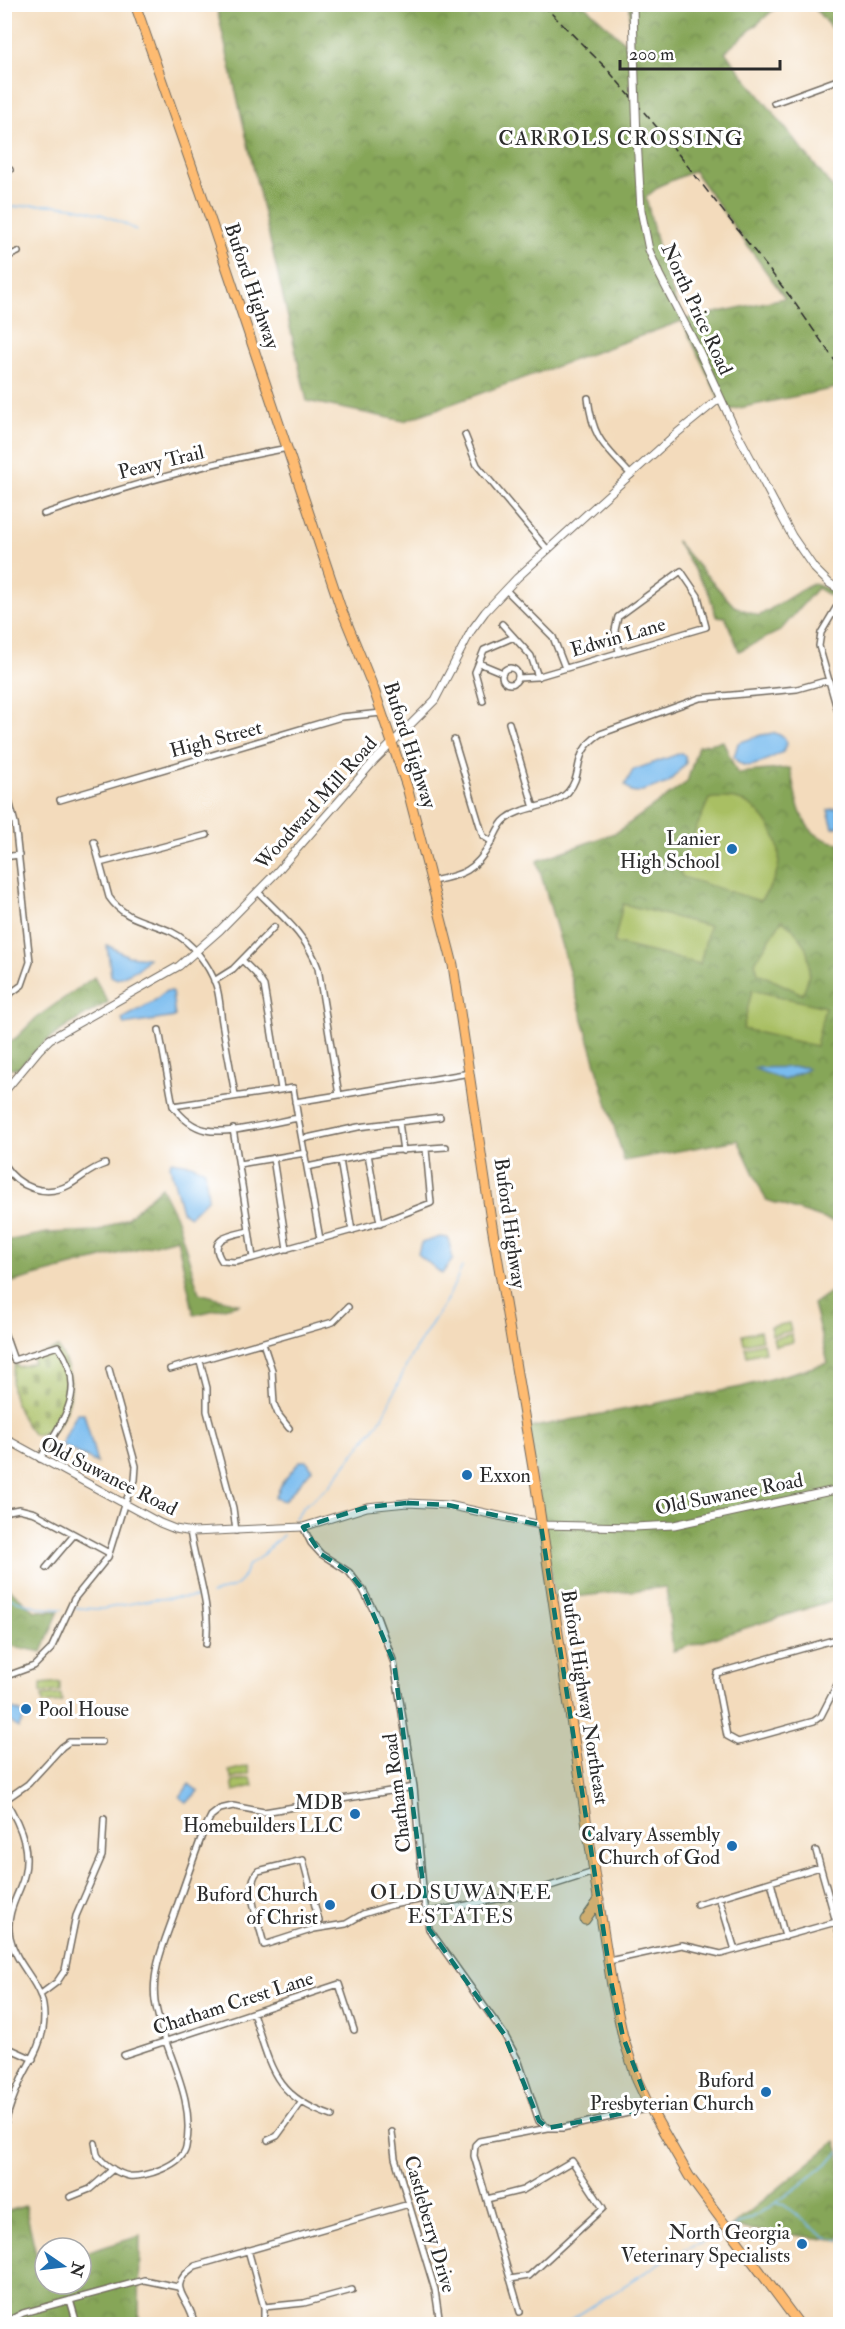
<svg xmlns="http://www.w3.org/2000/svg" width="845" height="2329" font-family="'IM FELL Double Pica',serif">
  <defs>
    <pattern id="forest-crowns" width="20" height="18" patternUnits="userSpaceOnUse" patternTransform="scale(1.5)"><rect width="20" height="18" fill="#86a659"/><path d="M2 6a3 3 0 1 1 6 0M12 15a3 3 0 1 1 6 0" fill="none" stroke="#6e874a"/></pattern>
    <pattern id="cemetery-stones" width="16" height="16" patternUnits="userSpaceOnUse" patternTransform="scale(1.5)"><rect width="16" height="16" fill="#a9bf63"/><path d="M2 7V4a2 2 0 0 1 4 0v3zM10 15v-3a2 2 0 0 1 4 0v3z" fill="#8a9b52"/></pattern>
  </defs>
  <rect width="100%" height="100%" fill="#fff"/>
  <filter id="ink" filterUnits="userSpaceOnUse"><feTurbulence type="fractalNoise" baseFrequency=".0167" numOctaves="2"/><feDisplacementMap in="SourceGraphic" scale="12" xChannelSelector="R" yChannelSelector="G"/><feConvolveMatrix kernelMatrix="1 2 1 2 8 2 1 2 1" color-interpolation-filters="sRGB"/></filter>
  <filter id="wash" filterUnits="userSpaceOnUse"><feTurbulence type="fractalNoise" baseFrequency=".008" numOctaves="4" result="noise"/><feDisplacementMap in="SourceGraphic" scale="24" xChannelSelector="R" yChannelSelector="G"/><feGaussianBlur stdDeviation="1.35" result="paint"/><feColorMatrix in="noise" values="0 0 0 0 0 0 0 0 0 0 0 0 0 0 0 0 0 1.4 0 .05"/><feComposite in="paint" operator="in"/></filter>
  <g filter="url(#wash)">
    <rect width="100%" height="100%" fill="#f3dbbc"/>
    <path fill="url(#forest-crowns)" stroke="#586842" stroke-width="1.5" fill-rule="evenodd" d="M216,5H584L629,46L630,5H779L725,52L840,197V395L836,388L725,411L682,321L404,421L307,401ZM694,171L785,298L682,320L660,257L646,197L661,185Z
      M812,5H840V39Z
      M676,541L734,606L759,616L813,583L840,594V602L817,588L780,631L739,651L725,617L716,616L709,593Z
      M723,741L737,773L790,768C798,802 798,838 840,843V1216L837,1223L766,1200L738,1140L624,1161L537,861L617,832L687,782L698,746Z
      M94,977L108,1002C74,1022 45,1037 19,1068H5L4,1043L14,1040L36,1018Z
      M161,1187L177,1219L199,1293L240,1304L194,1315L177,1238L5,1284V1241L47,1233L99,1231L127,1218Z
      M840,1285V1598L673,1651L666,1587L555,1599L528,1428L741,1387L828,1363L813,1304Z
      M4,1584L35,1611H59L42,1652L5,1645Z
      M836,2141L840,2153V2241L731,2227Z
      M25,2206L39,2267L45,2266V2284H81V2254L140,2236L139,2324H5V2212Z"/>
    <path fill="url(#cemetery-stones)" stroke="#6a7547" stroke-width="1.5" d="M58,1348C68,1363 74,1385 69,1402C67,1412 59,1422 54,1432L34,1435C18,1416 5,1389 15,1363L18,1367L33,1363V1357Z"/>
    <path fill="#a9bf63" stroke="#6a7547" stroke-width="1.5" d="M714,798C723,798 733,797 742,801C765,812 784,841 778,868C775,880 768,891 760,901L682,877L679,868L709,799Z
      M623,904L709,926L700,964L614,943Z
      M782,920C808,939 817,965 802,994L758,973L755,962Z
      M752,990L825,1007L816,1046L743,1029Z
      M789,1323L791,1331L772,1335L770,1327Z
      M760,1331L762,1340L744,1344L742,1335Z
      M792,1334L793,1342L775,1346L773,1338Z
      M763,1343L765,1352L747,1356L745,1347Z
      M60,1682V1691L41,1693V1684Z
      M61,1694L62,1702L43,1704L42,1696Z
      M248,1766L250,1774L232,1779L229,1771Z
      M251,1778L253,1786L234,1791L232,1782Z"/>
    <path fill="#79bcef" stroke="#52748d" stroke-width="1.5" d="M775,733L784,737L787,743L783,752C767,759 745,776 734,757L738,743L761,735Z
      M681,753L685,756L686,763L668,783L636,793L631,792L625,785L633,770Z
      M837,808L840,826L833,828L828,810Z
      M107,945L128,956L148,958L138,969L117,979L111,976Z
      M166,991H172L175,1017L124,1025L122,1019L151,1003Z
      M805,1067L808,1069L784,1080L753,1068Z
      M171,1161L191,1164L205,1170L208,1198L190,1216L182,1211L170,1166Z
      M440,1237L448,1238L453,1259L442,1274L418,1254L421,1243Z
      M77,1413H84L97,1463L61,1445Z
      M300,1461H307L312,1469L284,1501L275,1498L282,1483Z
      M13,1709L21,1712L24,1719L18,1728L5,1717Z
      M189,1784L198,1791L187,1803L180,1797Z"/>
    <g fill="none" stroke-linecap="round" stroke-linejoin="round">
      <path stroke="#79bcef" stroke-width="1.5" d="M4,209C51,199 95,207 136,230
        M295,1518L304,1506L329,1486L382,1418L411,1356L449,1296L462,1267
        M211,1594C229,1588 243,1588 247,1566L260,1557L283,1535
        M4,1597L43,1608L63,1609
        M75,1608L102,1609L155,1599L199,1597
        M777,2203L784,2205L826,2238L840,2240
        M733,2227C770,2210 810,2179 840,2152
        M564,2324L674,2254L724,2232"/>
    </g>
  </g>
  <g filter="url(#ink)">
    <g fill="none" stroke-linecap="round" stroke-linejoin="round">
      <g stroke="#71695e" stroke-width="8">
        <path id="minor" d="M774,103L840,79
          M4,171L10,170
          M4,258L18,252
          M588,398C593,440 604,445 631,475
          M465,435L477,465L548,550
          M44,514C124,487 205,463 288,448
          M506,590L553,637L565,668
          M840,601L821,633L819,646L840,719
          M502,624L531,656L538,677
          M479,663L503,673
          M502 676a8 8 0 1 1 16 0a8 8 0 1 1-16 0Z
          M518,678L536,677L706,627L698,596L681,571L618,617L615,630L619,652
          M483,701L475,672L484,650L514,637
          M509,723L534,808
          M454,740L483,836L492,842
          M4,782L15,823L30,962L22,985L4,998
          M60,800L341,717L382,713
          M94,842L109,897C125,921 149,921 172,932C192,942 209,965 216,985C220,996 220,1010 222,1022C226,1046 231,1071 235,1095
          M4,857L19,855
          M100,863L207,835
          M433,881C463,875 475,871 491,843C495,836 499,824 506,819C523,805 552,809 568,792C585,772 570,754 600,734L700,698L797,689L829,680
          M258,892C281,915 308,937 318,968L339,1095L295,1102
          M242,960L256,974L264,986L281,1089
          M214,981L233,969L274,927
          M159,1030L173,1106
          M293,1088L298,1118C274,1122 228,1135 206,1130C192,1127 181,1117 173,1106Z
          M339,1095L470,1073
          M298,1118L320,1239
          M399,1122L403,1151
          M233,1129C240,1172 247,1215 253,1258L235,1262L222,1261C206,1237 232,1235 249,1231
          M302,1139L358,1127L440,1117
          M368,1154L380,1223
          M273,1158L287,1249
          M340,1160L352,1231
          M239,1164L305,1153
          M4,1165C18,1187 45,1198 69,1185C82,1178 89,1169 105,1164
          M307,1167L385,1151L446,1147
          M253,1258L385,1221L431,1203L426,1149
          M4,1332L14,1360L58,1346C89,1390 63,1419 40,1459
          M263,1343L272,1370L274,1404L278,1414L289,1428
          M200,1361L207,1388V1411L233,1508L236,1531
          M170,1369L333,1322L348,1307
          M4,1512L19,1509L35,1513L109,1553
          M303,1527L311,1543L321,1554L349,1572L363,1590L377,1617L394,1663L414,1787L424,1899L429,1929L504,2034L519,2062L539,2121L548,2128H562L650,2108
          M190,1531C196,1570 212,1605 206,1644
          M46,1568L74,1535
          M840,1638L717,1673L716,1679L727,1736L738,1742L814,1721L821,1716L840,1679
          M4,1677L34,1666L51,1649L74,1599L108,1557L124,1505L135,1480L136,1466L109,1369
          M4,1798C22,1827 34,1855 20,1888C13,1904 6,1919 10,1937C18,1974 50,1983 43,2029C40,2048 29,2063 21,2080C14,2095 8,2111 4,2127
          M5,1800L28,1784L62,1747L69,1742H102
          M771,1882L785,1937
          M719,1897L735,1950
          M697,1904L820,1867
          M426,1913L528,1893L594,1872
          M319,1921L303,1860L258,1871C243,1887 260,1925 264,1945L314,1929L346,1924L363,1914L392,1905L424,1899
          M836,1922L840,1937
          M609,1961L682,1945L721,1954L836,1922L816,1851
          M41,1994L57,1982L65,1970L76,1916L102,1856L104,1819
          M253,2013C271,2067 273,2096 332,2116
          M4,2046L33,2059
          M124,2055L339,1984L354,2030
          M392,2132L395,2158L435,2290L440,2324
          M268,2140L277,2136L301,2103
          M95,2143C96,2146 96,2153 98,2156C104,2165 119,2174 129,2176C144,2178 183,2165 186,2147C197,2095 162,2050 155,2001C151,1970 165,1941 175,1912C184,1885 194,1857 204,1830L211,1816L220,1809L233,1806L264,1812L414,1787
          M70,2197L90,2189L113,2169
          M487,2199L523,2190L572,2161L603,2208L529,2276L510,2279
          M248,2250L264,2307V2324
          M70,2300L77,2324
          M264,2307L304,2303L352,2290
          M520,2312L474,2156L475,2145L479,2141L548,2128
          M4,2323L23,2313L144,2280L178,2287
          M194,2324C192,2297 162,2289 195,2266L409,2204"/>
      </g>
      <g stroke="#71695e" stroke-width="9">
        <path id="tertiary" d="M633,4L634,49
          M637,138L641,210L649,250L659,274L699,351L733,425L792,536L814,568L829,583L840,590
          M4,1092L39,1050L50,1039L179,966L220,930L276,873L374,761L435,700L471,631L485,612L517,578L599,503L677,433L720,398
          M4,1438L160,1523L175,1529L193,1532L303,1527L367,1507L407,1503L448,1505L541,1525L634,1527L674,1525L840,1489"/>
      </g>
      <g stroke="#71695e" stroke-width="11">
        <path id="primary" d="M135,4L212,224L340,606L373,687L407,787L453,965L490,1214L534,1474L594,1872L612,1986L623,2037L637,2080L650,2108L689,2176L799,2324
          M585,1920L599,1900"/>
      </g>
      <use href="#minor" stroke="#fff" stroke-width="5"/>
      <use href="#tertiary" stroke="#fff" stroke-width="7"/>
      <use href="#primary" stroke="#febb71" stroke-width="9"/>
      <path stroke="#2b2b2b" stroke-width="1.5" stroke-dasharray="9 4.5" stroke-linecap="butt" d="M542,4L606,68L661,132L792,299L840,368"/>
      <g stroke="#71695e" stroke-width="9" stroke-linecap="butt">
        <path id="tertiary-bridge" d="M634,49L637,138"/>
      </g>
      <use href="#tertiary-bridge" stroke="#fff" stroke-width="7"/>
    </g>
  </g>
  <path fill="#0f766e" fill-opacity="0.2" stroke="#0f766e" stroke-width="4.5" stroke-dasharray="12 8" stroke-linejoin="round" d="M407,1503L448,1505L541,1525L612,1986L623,2037L650,2108L548,2128L539,2121L504,2034L429,1929L394,1663L363,1590L349,1572L321,1554L303,1527L367,1507Z"/>
  <g fill="#1f6fb2" stroke="#fff" stroke-width="2">
    <circle cx="732" cy="849" r="6"/>
    <circle cx="467" cy="1475" r="6"/>
    <circle cx="26" cy="1709" r="6"/>
    <circle cx="355" cy="1814" r="6"/>
    <circle cx="732" cy="1846" r="6"/>
    <circle cx="330" cy="1905" r="6"/>
    <circle cx="766" cy="2092" r="6"/>
    <circle cx="802" cy="2244" r="6"/>
  </g>
  <g text-anchor="middle" dominant-baseline="central" stroke-width="6" stroke-linejoin="round" paint-order="stroke">
    <g font-size="20" fill="#2b2b2b" stroke="#fff">
      <text transform="translate(252 286) rotate(71)">Buford Highway</text>
      <text transform="translate(697 309) rotate(65)">North Price Road</text>
      <text transform="translate(161 462) rotate(-14)">Peavy Trail</text>
      <text transform="translate(618 637) rotate(-16)">Edwin Lane</text>
      <text transform="translate(216 739) rotate(-15)">High Street</text>
      <text transform="translate(410 745) rotate(72)">Buford Highway</text>
      <text transform="translate(316 803) rotate(-48)">Woodward Mill Road</text>
      <text transform="translate(510 1223) rotate(82)">Buford Highway</text>
      <text transform="translate(109 1476) rotate(27)">Old Suwanee Road</text>
      <text transform="translate(729 1494) rotate(-11)">Old Suwanee Road</text>
      <text transform="translate(585 1697) rotate(81)">Buford Highway Northeast</text>
      <text transform="translate(397 1793) rotate(-97)">Chatham Road</text>
      <text transform="translate(233 2003) rotate(-18)">Chatham Crest Lane</text>
      <text transform="translate(430 2224) rotate(74)">Castleberry Drive</text>
    </g>
    <g font-size="20" fill="#2b2b2b" stroke="#fff" text-anchor="end">
      <text x="720" y="838">Lanier<tspan x="720" dy="23">High School</tspan></text>
      <text x="479" y="1475" text-anchor="start">Exxon</text>
      <text x="38" y="1709" text-anchor="start">Pool House</text>
      <text x="343" y="1802">MDB<tspan x="343" dy="23">Homebuilders LLC</tspan></text>
      <text x="720" y="1834">Calvary Assembly<tspan x="720" dy="23">Church of God</tspan></text>
      <text x="318" y="1894">Buford Church<tspan x="318" dy="23">of Christ</tspan></text>
      <text x="754" y="2080">Buford<tspan x="754" dy="23">Presbyterian Church</tspan></text>
      <text x="790" y="2232">North Georgia<tspan x="790" dy="23">Veterinary Specialists</tspan></text>
    </g>
    <g font-size="21" letter-spacing="1.5" fill="#2b2b2b" stroke="#fff">
      <text x="621" y="138">CARROLS CROSSING</text>
      <text x="461" y="1892">OLD SUWANEE<tspan x="461" dy="24">ESTATES</tspan></text>
    </g>
  </g>
  <rect width="845" height="2329" fill="none" stroke="#fff" stroke-width="24"/>
  <g transform="translate(63 2266) rotate(104)"><circle r="28" fill="#ffffff" stroke="#aaaaaa" stroke-width="1.5"/>
  <path d="M0-4.5L10 22L0 15L-10 22Z" fill="#1f6fb2"/>
  <text y="-9" font-size="16" font-weight="bold" text-anchor="middle" fill="#2b2b2b">N</text>
  </g>
  <path d="M620 60v9h160v-9" fill="none" stroke="#2b2b2b" stroke-width="3"/>
  <text x="629" y="60" font-size="18" fill="#2b2b2b" stroke="#ffffff" stroke-width="4.5" paint-order="stroke">200 m</text>
</svg>
